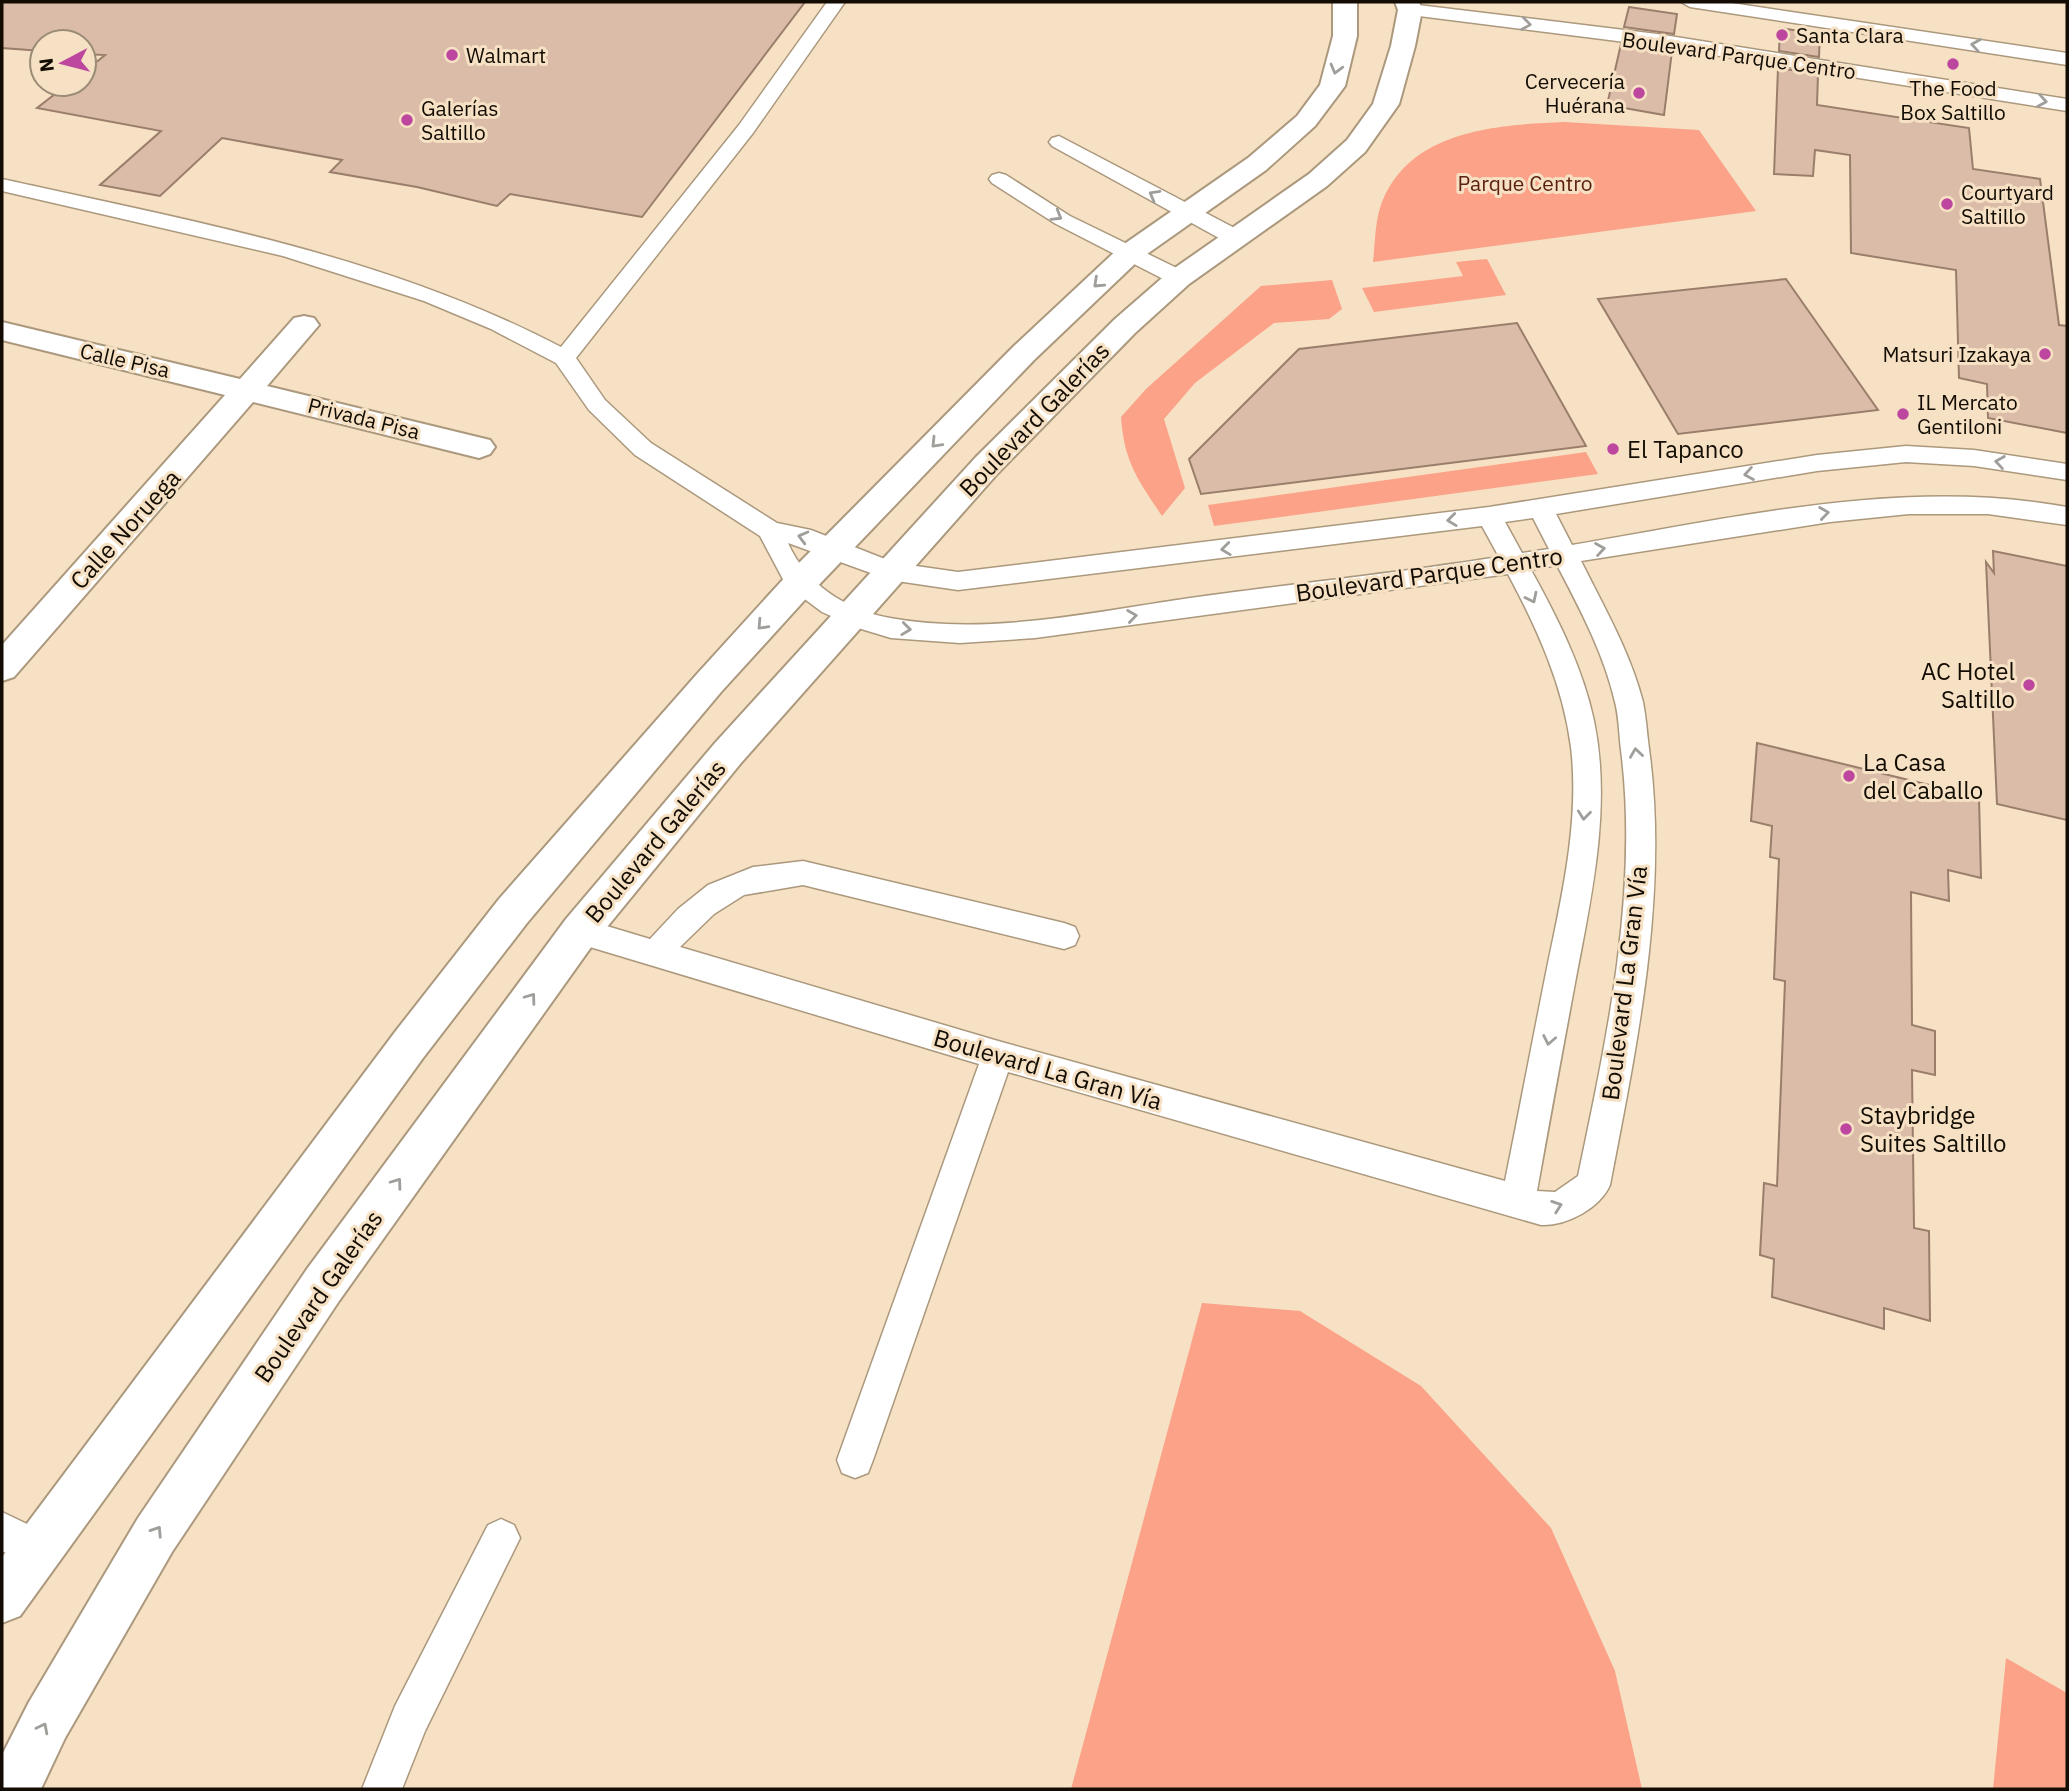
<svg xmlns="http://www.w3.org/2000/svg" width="2069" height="1791" font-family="'IBM Plex Sans',sans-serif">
  <rect width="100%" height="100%" fill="#f6e1c4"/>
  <path fill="#fba288" d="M1564,122L1699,130L1756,211L1373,262C1375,244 1375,224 1380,208C1406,130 1495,125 1564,122Z
    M1487,259L1506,295L1374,312L1362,288L1463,276L1456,262Z
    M1332,280L1342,309L1329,319L1274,323L1195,383L1164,419L1185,488L1162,516C1138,480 1124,462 1121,417L1146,389L1261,286Z
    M1586,452L1598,474L1214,526L1208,505Z
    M1202,1303L1300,1311L1421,1386L1551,1528L1615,1671L1642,1789H1071Z
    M2006,1658L2067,1693V1789H1993Z"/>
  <path fill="#dabca8" stroke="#9a7e6b" stroke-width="2" d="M2,2H805L642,217L510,194L497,206L417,187L330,172L342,160L222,138L160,196L100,185L161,131L37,108L68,84H84V72L105,55L84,54V42H42V51L2,48Z
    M1629,7L1677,14L1674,34L1624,27Z
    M1780,28L1820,34L1819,57L1779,51Z
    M1621,44L1672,51L1664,115L1607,105Z
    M1778,68L1818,74L1817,105L1969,128L1973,169L2040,179L2059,325L2067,326V433L1988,418L1987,384L1959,378L1956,270L1851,253L1850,155L1815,150L1813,176L1774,174Z
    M1786,279L1878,410L1678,434L1598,299Z
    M1517,323L1586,446L1201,494L1189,459L1299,349Z
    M1993,551L2067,566V820L1997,804L1986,562L1994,573Z
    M1757,743L1979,797L1981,878L1948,870L1949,901L1911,892L1912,1025L1935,1031V1075L1912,1070L1914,1228L1929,1231L1930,1321L1884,1308V1329L1772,1297L1774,1259L1760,1255L1764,1183L1777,1186L1785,981L1774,979L1779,859L1770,857L1772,826L1751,821Z"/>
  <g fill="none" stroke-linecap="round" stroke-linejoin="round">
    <g stroke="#ab987d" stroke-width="3">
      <path id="lane" d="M827,2H845L753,133L576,358L605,400L651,443L777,523L811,530L895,563L958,572L1489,507L1817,455L1906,446L1974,450L2067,464V480L1974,466L1906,462L1817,471L1556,514L1572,545C1734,518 1904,477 2067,507V525L1988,514H1909L1830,522L1581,561C1604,607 1630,652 1643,702C1646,717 1647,734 1649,749C1669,893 1637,1044 1610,1185C1600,1208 1567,1226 1541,1225L1008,1072L873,1460L868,1473L855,1478L842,1473L837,1460L979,1064L580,944L569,940L565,931L569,922L580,918L650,939L678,909L708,885L753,867L803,861L1064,923L1075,927L1079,936L1075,945L1064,949L803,885L744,895L714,914L680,947L998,1041L1505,1181C1519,1112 1532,1043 1546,973C1561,900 1580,822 1571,747C1563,685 1537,628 1508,574L1035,638L960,643L891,638L858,628L822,612L786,585L760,536L635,455L589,410L556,363L491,329L424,301L283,256L2,191V179C195,222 384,255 561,347L739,125ZM1533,518L1549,549L1522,553L1505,522ZM1482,526L1499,557C1396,573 1293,584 1190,598C1093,612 988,636 890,618C846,610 806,584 788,543L890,580L958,590ZM1557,565C1580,609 1604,654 1615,702C1619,717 1619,734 1621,750C1639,890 1607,1038 1578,1176L1555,1192L1537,1191C1549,1122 1562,1053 1575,983C1591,898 1612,808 1594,721C1583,668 1557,617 1531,570Z
        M1681,2H1725L2067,53V65L1690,7Z
        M1410,4L1657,34L2067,99V111L1657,46L1403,14L1401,10Z
        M1059,136L1244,233L1247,238L1244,243H1228L1052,146L1049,142L1052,138Z
        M999,173L1006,175L1070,216L1187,273L1190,278L1187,283H1171L1056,224L992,183L989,179L992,175Z
        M2,1512L52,1536L58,1549L52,1562L39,1568L2,1551Z
        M501,1519L514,1525L520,1538L425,1731L402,1789H362L395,1706L488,1525Z"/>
    </g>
    <g stroke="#ab987d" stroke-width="4">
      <path id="street" d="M304,316L314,318L319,325L267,386L490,440L495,447L490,454L479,458L253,402L14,677L2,681V645L225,395L2,340V322L240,379L294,318Z"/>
    </g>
    <g stroke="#ab987d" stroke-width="4">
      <path id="secondary" d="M1333,2H1357V36L1345,86L1315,126L1266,170L1140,259L1034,360L812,592L721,692L527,923L423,1058L20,1616L2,1623V1557L395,1032L499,899L697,674L788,574L1014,346L1120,247L1248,158L1297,116L1320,85L1333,36Z
        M1395,2H1419L1422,10L1415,46L1399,104L1365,152L1327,186L1189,284L1135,333L998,473L741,763L594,943L339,1301L172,1552L65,1738L41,1789H2V1755L29,1702L138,1518L307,1269L566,919L715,743L976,457L1115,319L1169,272L1309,174L1347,140L1373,104L1391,46L1398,10Z"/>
    </g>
    <use href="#lane" fill="#fff" fill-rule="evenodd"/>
    <use href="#street" fill="#fff" fill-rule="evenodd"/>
    <use href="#secondary" fill="#fff" fill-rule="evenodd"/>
  </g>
  <defs><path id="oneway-chevron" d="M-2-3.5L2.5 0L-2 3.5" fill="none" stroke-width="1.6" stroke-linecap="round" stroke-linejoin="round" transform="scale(1.75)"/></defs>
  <g stroke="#a09e9a">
    <use href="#oneway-chevron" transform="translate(1526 24) rotate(8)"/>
    <use href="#oneway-chevron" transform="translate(1976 45) rotate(-171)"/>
    <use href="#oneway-chevron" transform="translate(1336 69) rotate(105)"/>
    <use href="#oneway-chevron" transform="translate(2042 101) rotate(9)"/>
    <use href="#oneway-chevron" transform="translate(1154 195) rotate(-151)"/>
    <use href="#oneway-chevron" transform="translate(1057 216) rotate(31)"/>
    <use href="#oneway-chevron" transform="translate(1098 283) rotate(137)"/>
    <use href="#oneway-chevron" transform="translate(936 443) rotate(134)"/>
    <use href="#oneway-chevron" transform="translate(2000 462) rotate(-171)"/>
    <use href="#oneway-chevron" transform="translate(1749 474) rotate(171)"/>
    <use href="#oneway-chevron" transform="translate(1824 513) rotate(-8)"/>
    <use href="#oneway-chevron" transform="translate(1452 520) rotate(173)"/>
    <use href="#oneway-chevron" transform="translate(803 537) rotate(-165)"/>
    <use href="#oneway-chevron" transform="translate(1226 549) rotate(173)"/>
    <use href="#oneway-chevron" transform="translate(1600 549) rotate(-9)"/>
    <use href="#oneway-chevron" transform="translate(1532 598) rotate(64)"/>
    <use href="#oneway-chevron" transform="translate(1132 616) rotate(-8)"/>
    <use href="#oneway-chevron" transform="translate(762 625) rotate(133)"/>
    <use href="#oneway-chevron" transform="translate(906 629) rotate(7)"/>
    <use href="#oneway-chevron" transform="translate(1636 753) rotate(-98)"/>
    <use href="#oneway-chevron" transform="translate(1584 815) rotate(96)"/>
    <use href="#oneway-chevron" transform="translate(531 998) rotate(-54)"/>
    <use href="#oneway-chevron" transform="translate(1549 1040) rotate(101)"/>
    <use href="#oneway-chevron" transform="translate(397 1183) rotate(-54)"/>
    <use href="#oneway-chevron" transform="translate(1557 1206) rotate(-19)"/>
    <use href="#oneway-chevron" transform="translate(157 1531) rotate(-57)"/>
    <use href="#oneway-chevron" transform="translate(43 1728) rotate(-63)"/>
  </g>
  <g fill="#bd479e" stroke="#f6e1c4" stroke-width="2.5">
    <circle cx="1782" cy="35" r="7"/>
    <circle cx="452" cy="55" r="7"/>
    <circle cx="1953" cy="64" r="7"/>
    <circle cx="1639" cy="93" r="7"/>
    <circle cx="407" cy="120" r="7"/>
    <circle cx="1947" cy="204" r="7"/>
    <circle cx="2045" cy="354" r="7"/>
    <circle cx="1903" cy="414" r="7"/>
    <circle cx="1613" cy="449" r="7"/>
    <circle cx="2029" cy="685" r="7"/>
    <circle cx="1849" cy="776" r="7"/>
    <circle cx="1846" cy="1129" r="7"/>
  </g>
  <g text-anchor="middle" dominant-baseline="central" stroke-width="6" stroke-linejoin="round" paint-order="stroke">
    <g font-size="21" fill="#120c03" stroke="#f6e1c4" text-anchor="start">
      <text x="1796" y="35">Santa Clara</text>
      <text x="466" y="55">Walmart</text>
      <text x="1625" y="81" text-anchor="end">Cervecería<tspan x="1625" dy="24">Huérana</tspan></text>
      <text x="1953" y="88" text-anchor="middle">The Food<tspan x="1953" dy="24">Box Saltillo</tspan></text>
      <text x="421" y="108">Galerías<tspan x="421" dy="24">Saltillo</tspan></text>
      <text x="1961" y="192">Courtyard<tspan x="1961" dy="24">Saltillo</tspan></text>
      <text x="2031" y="354" text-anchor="end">Matsuri Izakaya</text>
      <text x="1917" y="402">IL Mercato<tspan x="1917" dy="24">Gentiloni</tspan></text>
    </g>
    <g font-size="21" fill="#120c03" stroke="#f6e1c4">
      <text transform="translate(1739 55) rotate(8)">Boulevard Parque Centro</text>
      <text transform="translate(125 360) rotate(13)">Calle Pisa</text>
      <text transform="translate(364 418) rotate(14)">Privada Pisa</text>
    </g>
    <g font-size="21" fill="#5b2211" stroke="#f6e1c4">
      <text x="1525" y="183">Parque Centro</text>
    </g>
    <g font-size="24" fill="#120c03" stroke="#f6e1c4">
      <text transform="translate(1034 419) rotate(-46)">Boulevard Galerías</text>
      <text transform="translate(125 529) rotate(-48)">Calle Noruega</text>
      <text transform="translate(1429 574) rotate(-8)">Boulevard Parque Centro</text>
      <text transform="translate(655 841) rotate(-50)">Boulevard Galerías</text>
      <text transform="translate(1624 983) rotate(-83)">Boulevard La Gran Vía</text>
      <text transform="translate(1048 1069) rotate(16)">Boulevard La Gran Vía</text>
      <text transform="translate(318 1296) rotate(-55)">Boulevard Galerías</text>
    </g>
    <g font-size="24" fill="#120c03" stroke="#f6e1c4" text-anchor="start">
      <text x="1627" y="449">El Tapanco</text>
      <text x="2015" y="671" text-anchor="end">AC Hotel<tspan x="2015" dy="28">Saltillo</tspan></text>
      <text x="1863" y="762">La Casa<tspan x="1863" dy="28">del Caballo</tspan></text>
      <text x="1860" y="1115">Staybridge<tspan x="1860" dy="28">Suites Saltillo</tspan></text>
    </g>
  </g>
  <rect width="2069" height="1791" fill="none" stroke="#120c03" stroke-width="7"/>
  <g transform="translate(63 63) rotate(263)"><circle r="33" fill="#f6e1c4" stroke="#9b8c77" stroke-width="2"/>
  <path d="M0-5L12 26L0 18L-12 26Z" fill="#bd479e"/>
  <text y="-10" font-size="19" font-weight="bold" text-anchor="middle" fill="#120c03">N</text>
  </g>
</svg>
